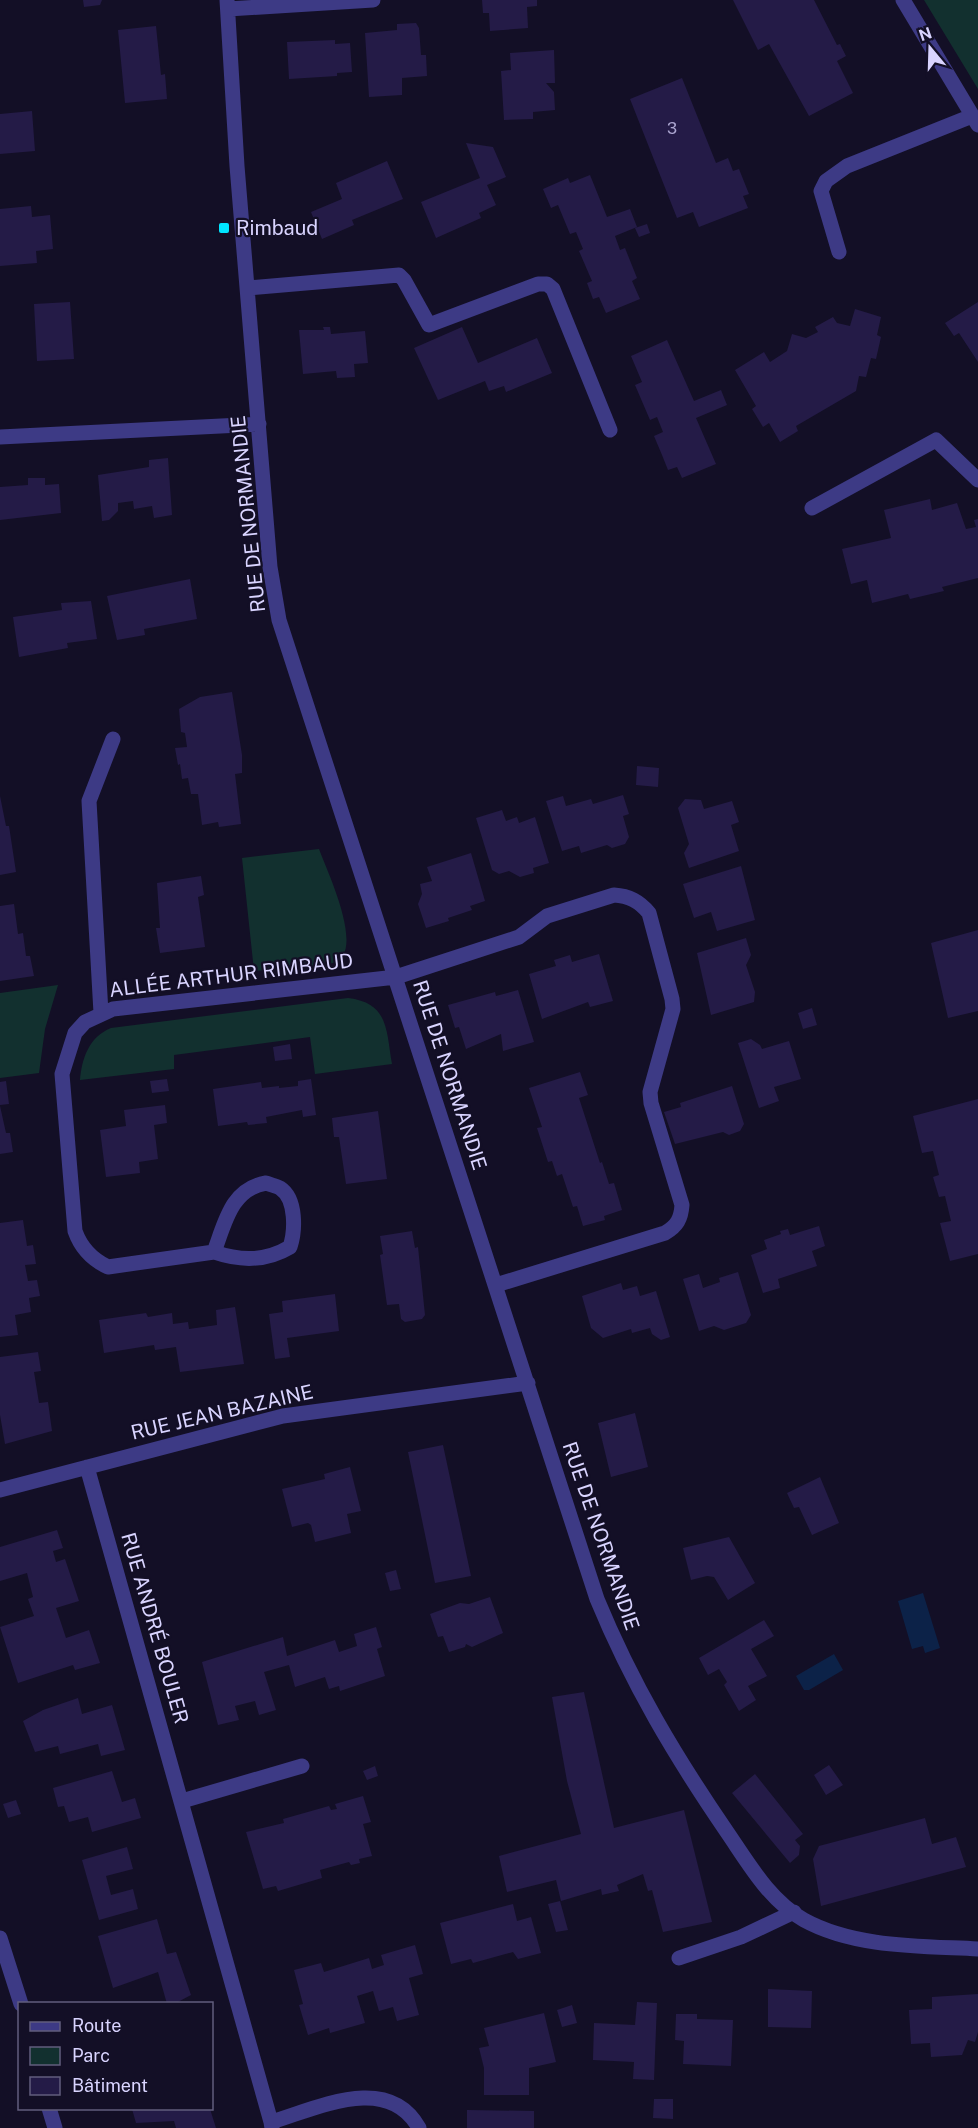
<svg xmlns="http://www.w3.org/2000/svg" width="978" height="2128" font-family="'Public Sans',sans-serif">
  <rect width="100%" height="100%" fill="#130f26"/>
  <path fill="#12302f" d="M924,0H978V89Z
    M319,849C327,871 367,954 333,963C309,969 280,969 254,971L242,858Z
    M58,985L45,1029L39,1073L0,1078V993Z
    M348,998C389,1003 386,1030 392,1064L315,1074L310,1037L174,1055V1069L80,1080C82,1058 89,1037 111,1028Z"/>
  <path fill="#0c2248" d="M923,1593L940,1648L925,1653L923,1646L912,1649L898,1601Z
    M834,1654L843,1670L809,1690H804L796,1676Z"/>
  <path fill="#241b47" d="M83,0H102L100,5L84,7Z
    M482,0H537V6L527,7L528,28L490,31L489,13H483Z
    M733,0H814L837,45L840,44L846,56L837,61L853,93L809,116L769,44L758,50Z
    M416,23L419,28L421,55H426L427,76L402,78V95L369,97L365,33L397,30V24Z
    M156,26L161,75L165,74L167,99L125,103L118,30Z
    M335,40V44L350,43L352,72L337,73V76L289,79L287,42Z
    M554,50L555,83H546L554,92L555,110L533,112V119L504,120L501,71L511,70L510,53Z
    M682,78L716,163L728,158L733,171L739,169L749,194L743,196L748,208L699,227L693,212L677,218L630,99Z
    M32,111L35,151L0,154V114Z
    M466,143L493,147L506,177L487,185L496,205L479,213L481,218L436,238L421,202L480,178Z
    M387,161L403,199L352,220L354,225L322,239L311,212L342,199L336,183Z
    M590,175L607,217L630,209L637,227L615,236L620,250L625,248L637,278L632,281L640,299L606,313L599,297L593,299L587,283L592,281L579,251L583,249L576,232L570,234L558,205L551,208L543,189L568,178L570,183Z
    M31,206L32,217L50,215L53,249L36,251L37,263L0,266V209Z
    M647,224L650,233L639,237L635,228Z
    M70,302L74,359L37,361L34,304Z
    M978,302V362L959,333L954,336L945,323Z
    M855,309L881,317L877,335L881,337L876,359L871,358L866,377L859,376L856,391L796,426L798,431L780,442L769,423L763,427L752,409L756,406L735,370L764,352L770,362L787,351L792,334L806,338L818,332L815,327L833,317L837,323L850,326Z
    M323,327H330L331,334L365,331L368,363L354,364L355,377L337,378L336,371L303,374L299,330H324Z
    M462,327L478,363L537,338L552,373L506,392L504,386L489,391L485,381L438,400L414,348Z
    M667,340L694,401L721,390L727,405L696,418L716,464L682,478L677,467L668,470L662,455L654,436L663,432L657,417L650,420L635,385L642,382L631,356Z
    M168,458L172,515L154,518L152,506L134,509L133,501L118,503V511L109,520L102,521L98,475L149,467V460Z
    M28,478H45V485L59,484L61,513L0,520V487L28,485Z
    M930,499L932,510L957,503L966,529L976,527L974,520L978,519V578L942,587L944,591L910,599L908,594L872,603L867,580L851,584L842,549L891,538L884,510Z
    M190,579L197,619L144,629L145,635L117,640L107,596Z
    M91,601L97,639L67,643L68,648L19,657L13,617L62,610L61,603Z
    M232,692L242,755V773L235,774L241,824L219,827L218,822L202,825L198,794H191L188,778L182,779L180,764L178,765L175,748L187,747L185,733L181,732L179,709L200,697Z
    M637,766L659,768L658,787L636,785Z
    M623,795L629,814L623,816L629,837L625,844L612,848L607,845L581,853L579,846L562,851L546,801L563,796L566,806L591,799L593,804Z
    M0,796L6,826H9L16,872L0,875Z
    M685,799L701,800L704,809L732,801L739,822L731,825L739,851L689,868L684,853L689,844L678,808Z
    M502,810L506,821L517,817L519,823L535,817L549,863L533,868L534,873L520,877L509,871L499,874L492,870L476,818Z
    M471,853L485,901L470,906L472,910L448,918L449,921L426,928L418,904L422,894L420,884L432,881L427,867Z
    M741,866L755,920L717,931L711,912L694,918L683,884Z
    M201,876L204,895L198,897L205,947L160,953L156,928H160L157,883Z
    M14,904L18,934L23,933L26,956H30L34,976L0,981V906Z
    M978,930V1011L948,1018L931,943Z
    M746,938L751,955L746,965L755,992L754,1002L711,1015L697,953Z
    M599,954L613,1001L590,1007L588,1002L542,1019L529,974L556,966L554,960L570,955L572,962Z
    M518,990L534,1042L503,1051L501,1034L466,1049L459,1027L455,1028L448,1005L495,992L496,996Z
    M812,1008L817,1025L803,1029L798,1013Z
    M751,1039L760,1045L762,1049L789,1041L801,1079L774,1087L779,1101L759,1108L738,1043Z
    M290,1044L292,1059L275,1061L273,1047Z
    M580,1072L588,1095L579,1098L600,1163L602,1162L609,1184L614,1183L622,1210L604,1216L605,1220L583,1226L577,1206L573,1207L562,1174L557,1176L552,1161L548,1162L537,1128L542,1127L529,1088Z
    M167,1079L169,1091L152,1093L150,1081Z
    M311,1079L316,1115L303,1117L302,1110L266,1117L267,1123L248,1125L247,1122L218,1126L213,1089L261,1082L262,1088L279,1086V1088L298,1086V1081Z
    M6,1081L9,1104L0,1105V1082Z
    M732,1086L744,1124L740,1131L729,1135L723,1132L675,1144L664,1112L681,1107L680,1103Z
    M978,1099V1254L950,1261L940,1223L951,1221L945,1196L939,1197L933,1177L939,1175L933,1151L922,1153L913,1116Z
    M165,1105L167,1123L154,1125L158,1159L139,1162L140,1173L106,1177L100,1130L126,1126L124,1110Z
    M0,1106L6,1133H10L13,1152L0,1154Z
    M378,1111L387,1179L346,1184L339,1137H334L332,1118Z
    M23,1220L27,1246L33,1245L36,1264L25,1265L28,1281L37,1280L40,1296L29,1298L31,1312L15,1315L18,1335L0,1337V1223Z
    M819,1226L825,1246L812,1251L817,1266L778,1279L780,1288L763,1293L751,1255L767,1249L764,1240L781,1234L780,1231L788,1229L790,1235Z
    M412,1231L415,1248L418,1247L425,1315L422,1319L405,1322L401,1319L399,1304L387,1305L380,1255L383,1254L380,1236Z
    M738,1272L751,1315L746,1323L724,1330L714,1326L699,1331L683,1279L699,1274L703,1288L720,1282L719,1278Z
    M621,1283L623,1290L637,1286L640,1296L656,1291L670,1337L661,1340L652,1334L650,1328L632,1333L631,1329L603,1338L591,1328L582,1296Z
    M335,1294L339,1331L287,1338L290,1357L275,1359L269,1314L283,1312L282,1301Z
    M235,1307L244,1364L180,1372L176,1347L155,1350L154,1345L104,1353L99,1320L146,1313L148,1317L172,1313L173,1324L188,1322L189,1329L217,1325L216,1310Z
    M38,1352L41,1371L34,1372L39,1403L48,1402L52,1431L5,1444L0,1415V1357Z
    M635,1413L648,1467L611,1477L598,1423Z
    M443,1445L471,1576L435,1583L408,1452Z
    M350,1467L361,1511L347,1514L351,1533L315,1542L311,1525L308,1523L292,1527L282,1489L325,1479L324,1474Z
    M820,1477L839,1523L812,1535L799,1507L794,1508L787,1493Z
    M57,1530L63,1548L53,1551L56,1562L65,1559L79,1601L56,1608L66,1638L89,1630L100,1663L75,1670L73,1665L18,1683L0,1627L34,1616L28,1599L33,1597L27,1573L0,1581V1547Z
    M729,1537L755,1583L728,1600L714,1577L707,1576L691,1580L683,1548Z
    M396,1570L401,1589L390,1591L385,1573Z
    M490,1597L503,1633L472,1647L466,1644L465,1647L449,1652L443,1636L438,1637L430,1614L460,1603L469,1604Z
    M764,1620L774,1636L751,1649L767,1676L748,1686L756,1700L739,1711L724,1685L727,1682L719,1669L708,1675L699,1658Z
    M376,1627L382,1647L377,1649L385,1676L340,1691L339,1686L329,1689L325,1677L295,1687L289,1665L264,1672L276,1710L259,1715L255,1701L235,1706L239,1720L218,1725L202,1662L283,1637L287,1656L335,1640L339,1652L357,1646L354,1634Z
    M584,1692L614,1828L684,1810L712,1922L663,1932L652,1890L648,1891L643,1874L617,1885L619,1891L602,1895L601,1889L561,1901L556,1880L507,1892L499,1856L581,1834L567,1781L552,1697Z
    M78,1698L82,1714L112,1705L125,1750L101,1756L98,1744L60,1754L58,1746L35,1752L23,1721L43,1710Z
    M829,1765L843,1785L826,1795L814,1775Z
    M375,1766L378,1776L367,1780L363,1771Z
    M112,1771L122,1802L135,1798L141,1818L92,1832L88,1817L69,1822L64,1806L58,1807L53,1788Z
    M755,1774L803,1834L795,1840L800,1846L799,1855L790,1863L732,1793Z
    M363,1796L371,1822L363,1824L372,1856L359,1859L360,1863L351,1865L349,1862L320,1870L322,1878L278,1891L276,1886L263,1889L246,1832L284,1823L283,1819L329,1806L331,1810L337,1809L335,1804Z
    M16,1800L21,1814L8,1818L3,1804Z
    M925,1818L932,1844L956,1837L966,1867L821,1906L813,1859L819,1846Z
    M127,1847L133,1869L106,1876L111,1895L133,1889L138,1909L99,1920L82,1860Z
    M560,1901L568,1930L556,1932L548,1904Z
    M513,1904L517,1921L531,1917L541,1953L518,1959L513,1952L473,1963L471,1959L451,1964L440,1923Z
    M157,1919L167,1954L176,1952L191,1995L174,2004H167L158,1972L113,1988L98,1936Z
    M415,1945L423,1974L409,1978L419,2015L397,2021L393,2007L379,2011L373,1991L357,1996L365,2023L330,2033L329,2028L308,2035L299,2005L303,2004L294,1970L321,1963L324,1972L369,1958L372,1969L384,1965L381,1955Z
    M768,1989L812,1991L811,2028L768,2027Z
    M978,1994V2032L975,2042L968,2040L962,2055L931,2057L930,2043L911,2044L909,2010L932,2009V1997Z
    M637,2002L657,2003L654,2080L633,2079L634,2062L593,2060L594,2023L635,2025Z
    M572,2005L577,2023L562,2027L557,2010Z
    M544,2013L556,2062L529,2068V2095H484V2068L479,2048L489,2046L484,2028Z
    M676,2014H697V2019L733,2020L731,2066L683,2064L684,2041L675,2040Z
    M654,2099H673V2119L653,2118Z
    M132,2109H210L216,2128H176L174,2121L136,2123Z
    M467,2110L534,2111V2128H467Z"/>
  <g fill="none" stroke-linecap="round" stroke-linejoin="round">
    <path stroke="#3d3a85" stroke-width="15" d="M227,0L237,166L270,567L279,620L597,1599C632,1684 675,1756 727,1832C749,1864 769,1900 804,1920C855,1948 922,1946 978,1949
      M903,0L978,125
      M228,9L373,0
      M839,252L821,191L826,181L847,166L972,116
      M249,288L399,275L404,280L429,325L538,284H547L553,289L610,430
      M0,437L259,424
      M812,508L936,440L978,480
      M101,1013L89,801L113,739
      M266,1183C271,1185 277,1186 280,1188C297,1199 295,1232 290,1247C265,1262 240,1261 214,1252C225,1223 231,1189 266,1183Z
      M214,1252L108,1267C91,1259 81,1248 75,1231L62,1074L75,1033L85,1022L113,1009L396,977L519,937L547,916L614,895C629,896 639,901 649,913L672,999L673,1009L650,1092L651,1103L682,1205C681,1219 677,1226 665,1233L496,1285
      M87,1467L271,2122
      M0,1490L283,1416L528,1383
      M182,1801L302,1766
      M0,1938L21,2004
      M679,1958L741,1937L794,1912
      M49,2108L55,2128
      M272,2128L271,2122C316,2109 388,2072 419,2128"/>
  </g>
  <rect fill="#00e5ff" stroke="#130f26" stroke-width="2" x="218" y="222" width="12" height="12" rx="3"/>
  <g text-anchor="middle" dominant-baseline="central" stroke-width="4.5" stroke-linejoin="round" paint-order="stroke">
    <g font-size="16" fill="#aca6d1">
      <text x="672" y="128">3</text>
    </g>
    <g font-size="20" fill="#d9d4ff" stroke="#130f26" text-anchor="start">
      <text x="236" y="228">Rimbaud</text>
    </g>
    <g font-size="20" fill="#d9d4ff" stroke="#130f26">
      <text transform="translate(248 514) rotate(-96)">RUE DE NORMANDIE</text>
      <text transform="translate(231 975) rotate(-7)">ALLÉE ARTHUR RIMBAUD</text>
      <text transform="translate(450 1075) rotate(72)">RUE DE NORMANDIE</text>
      <text transform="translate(222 1412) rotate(-13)">RUE JEAN BAZAINE</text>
      <text transform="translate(601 1536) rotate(71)">RUE DE NORMANDIE</text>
      <text transform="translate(155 1628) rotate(74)">RUE ANDRÉ BOULER</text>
    </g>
  </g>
  <rect x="18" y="2002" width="195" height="108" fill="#130f26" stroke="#625e7d" stroke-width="1.5"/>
  <rect x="30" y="2022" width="30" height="9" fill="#3d3a85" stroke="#625e7d" stroke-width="1.5"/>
  <text x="72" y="2032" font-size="18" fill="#d9d4ff">Route</text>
  <rect x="30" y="2047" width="30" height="18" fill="#12302f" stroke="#625e7d" stroke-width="1.5"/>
  <text x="72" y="2062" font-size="18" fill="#d9d4ff">Parc</text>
  <rect x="30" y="2077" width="30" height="18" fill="#241b47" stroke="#625e7d" stroke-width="1.5"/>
  <text x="72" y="2092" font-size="18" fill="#d9d4ff">Bâtiment</text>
  <g transform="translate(930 48) rotate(341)" stroke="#130f26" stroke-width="4.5" paint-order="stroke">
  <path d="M0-4.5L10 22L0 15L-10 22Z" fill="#d9d4ff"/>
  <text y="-9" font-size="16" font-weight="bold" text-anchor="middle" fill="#d9d4ff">N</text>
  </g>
</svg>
